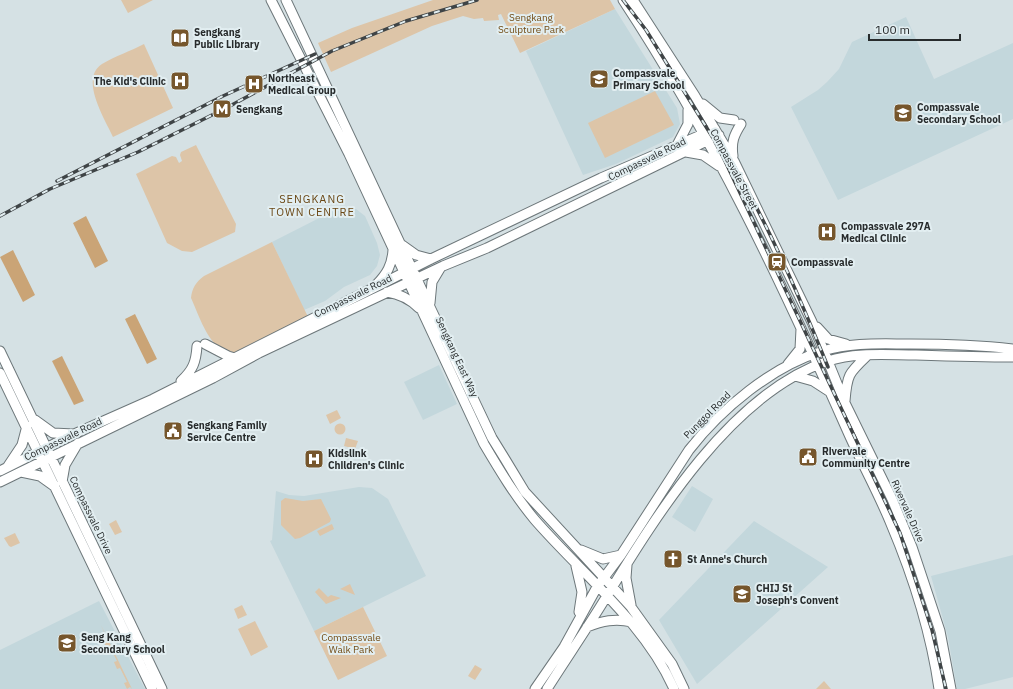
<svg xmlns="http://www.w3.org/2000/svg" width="1013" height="689" font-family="'IBM Plex Sans',sans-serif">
  <rect width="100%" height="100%" fill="#d5e1e4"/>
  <path fill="#c3d7dc" d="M615,9L677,108L680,124L673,137L616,164L583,175L526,51Z
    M906,17L934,79L1013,43V119L838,200L791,107L818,90L827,82L839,69L852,42Z
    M347,207L356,209L365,216L377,243L380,255L377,266L370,275L344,287L325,301L304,310L272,242L337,209Z
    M439,365L457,404L423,420L404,382Z
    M692,486L713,499L695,532L672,517Z
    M359,487L372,488L388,499L426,576L314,631L270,541L272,540L276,491L289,495L304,496Z
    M754,521L828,567L697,684L659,620Z
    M1013,555V677L965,689H957L948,637L931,576Z
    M99,601L145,689H0V650Z"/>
  <path fill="#ddc5a8" d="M121,0H153L128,13Z
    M433,0H610L615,9L520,53L501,14L498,15L499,20L484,21L483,18L474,19L463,16L432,26L331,72L318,43L352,28Z
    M144,44L173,108L113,137C105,119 79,79 102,64C115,56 131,51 144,44Z
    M655,91L674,125L605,158L588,123Z
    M196,145L236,224L235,232L192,252L182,251L167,243L136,174L172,156L176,157L179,163L182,161L180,155L181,152Z
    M272,242L309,319L236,353C230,351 223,350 218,346C206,338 197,311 191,298C192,288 196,282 204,276Z
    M337,410L341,418L330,424L326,415Z
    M334.5 429a5.5 5.5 0 1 1 11 0a5.5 5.5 0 1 1-11 0Z
    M346,438L358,441L355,449L344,446Z
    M285,498L303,501L321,499L331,519L330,522L300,538L295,539L281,525V501Z
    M116,520L122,532L115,535L109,524Z
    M332,524L334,529L320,536L317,531Z
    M15,533L20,543L11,547L9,546L4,538Z
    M350,584L355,595L340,589Z
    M319,588L328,597L331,595L341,598L326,604L315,592Z
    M242,605L247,615L238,619L234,609Z
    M363,607L387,656L338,680L314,631Z
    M255,621L268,647L251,656L238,629Z
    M101,625L132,689L130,687L127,689L124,683L127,682L120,668L117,669L114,662L117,661L110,647L107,648L103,641L107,639Z
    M475,665L482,669L475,680L468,676Z
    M824,681L831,689H816Z"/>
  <path fill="#caa476" d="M86,216L108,261L95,268L73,223Z
    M13,250L35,295L23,302L0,257Z
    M135,314L157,359L147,364L125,319Z
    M62,356L84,401L74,405L52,361Z"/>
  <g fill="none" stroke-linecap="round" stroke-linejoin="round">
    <g stroke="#6d777a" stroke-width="11">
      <path id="secondary" d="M271,0L349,154L484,444C500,471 515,496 535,520C582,574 645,623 674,689
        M286,0L430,307L492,438L505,459L525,492L631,607L672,664L684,689
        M623,0C712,135 782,283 847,430C861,462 878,492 891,524C913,576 931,633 939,689
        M633,0L695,96L734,161L812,322L845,403L892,499L912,547L940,631L951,689
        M703,104L720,118L734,120
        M676,147L688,124V110
        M686,152L703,155L719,166
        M733,156C731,142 734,135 741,124
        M402,245L416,255L431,259
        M376,285C387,274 392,265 393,250
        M387,292C400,294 410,299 419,308
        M430,303L432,282L441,267
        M817,327L828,339L846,344
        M205,344L228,356L235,358
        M0,351L162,689
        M788,364L800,349L801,329
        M0,373L152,689
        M795,376L813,381L830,392
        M181,381C193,370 196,362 197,346
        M845,401C847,374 849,373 868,355
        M35,420L53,433L74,434
        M8,466L22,445L27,426
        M0,471L74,434L153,399L431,259L601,178L715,129
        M21,472L40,476L54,486
        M0,482L213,378L259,353L443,266L487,248L719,135
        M62,482L65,465L78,443
        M581,550L603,559L621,555
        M627,565L626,578L631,605
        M576,566L582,592L579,612
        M587,627C602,621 615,618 632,622
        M535,689L564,647L597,587L621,555L689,450C721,409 772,366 823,351C852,342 881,344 910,344C945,344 979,345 1013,349
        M547,689C566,659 586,630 605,599C656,516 731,393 828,361C856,352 887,355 916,355C948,356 981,357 1013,357"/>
    </g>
    <use href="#secondary" stroke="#fff" stroke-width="9"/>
    <g stroke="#3f4446" stroke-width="3.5">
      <path id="rail" d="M623,0L646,30L718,146L833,391L900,533L932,630L946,689
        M731,161C769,226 799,296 828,367
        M57,181L223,96L315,54
        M0,216L50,189L138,152L228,107L332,51L406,21L477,0"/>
    </g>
    <use href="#rail" stroke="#e2eef1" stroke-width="2" stroke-dasharray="6" stroke-linecap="butt"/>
  </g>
  <defs>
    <g id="library-square" transform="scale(1)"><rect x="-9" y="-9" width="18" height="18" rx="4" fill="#76562c" stroke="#e2eef1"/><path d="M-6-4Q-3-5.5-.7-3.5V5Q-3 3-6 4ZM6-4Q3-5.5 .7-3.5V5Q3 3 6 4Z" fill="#fff"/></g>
    <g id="school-square" transform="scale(1)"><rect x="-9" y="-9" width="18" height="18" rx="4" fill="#76562c" stroke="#e2eef1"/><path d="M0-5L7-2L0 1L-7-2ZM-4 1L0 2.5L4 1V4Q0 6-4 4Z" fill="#fff"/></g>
    <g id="hospital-square" transform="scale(1)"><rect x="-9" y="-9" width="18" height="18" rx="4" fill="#76562c" stroke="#e2eef1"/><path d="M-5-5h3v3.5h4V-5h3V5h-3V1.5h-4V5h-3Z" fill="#fff"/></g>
    <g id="metro-square" transform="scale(1)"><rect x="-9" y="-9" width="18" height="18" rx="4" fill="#76562c" stroke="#e2eef1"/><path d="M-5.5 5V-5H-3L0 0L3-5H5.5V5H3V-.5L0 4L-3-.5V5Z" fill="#fff"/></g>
    <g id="station-square" transform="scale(1)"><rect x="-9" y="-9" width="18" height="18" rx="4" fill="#76562c" stroke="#e2eef1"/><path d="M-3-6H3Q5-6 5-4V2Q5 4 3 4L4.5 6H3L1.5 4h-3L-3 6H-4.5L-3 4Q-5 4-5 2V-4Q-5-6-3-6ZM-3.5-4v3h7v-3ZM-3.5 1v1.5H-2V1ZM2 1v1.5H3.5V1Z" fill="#fff"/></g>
    <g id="civic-square" transform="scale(1)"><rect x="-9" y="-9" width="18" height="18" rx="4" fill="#76562c" stroke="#e2eef1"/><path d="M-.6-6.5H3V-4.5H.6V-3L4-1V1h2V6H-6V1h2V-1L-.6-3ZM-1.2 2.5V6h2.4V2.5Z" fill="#fff"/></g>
    <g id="church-square" transform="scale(1)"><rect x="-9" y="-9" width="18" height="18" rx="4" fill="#76562c" stroke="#e2eef1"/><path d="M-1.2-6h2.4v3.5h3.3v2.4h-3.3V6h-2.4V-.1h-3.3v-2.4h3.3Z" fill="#fff"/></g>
  </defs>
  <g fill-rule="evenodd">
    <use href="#library-square" x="180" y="38"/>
    <use href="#school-square" x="599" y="79"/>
    <use href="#hospital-square" x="180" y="81"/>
    <use href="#hospital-square" x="254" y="84"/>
    <use href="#metro-square" x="222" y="109"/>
    <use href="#school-square" x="903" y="113"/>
    <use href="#hospital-square" x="827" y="232"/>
    <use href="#station-square" x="777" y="262"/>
    <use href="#civic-square" x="173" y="431"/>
    <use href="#civic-square" x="808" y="457"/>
    <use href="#hospital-square" x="314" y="459"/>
    <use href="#church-square" x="673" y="559"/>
    <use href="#school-square" x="742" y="594"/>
    <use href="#school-square" x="67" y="643"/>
  </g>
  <g text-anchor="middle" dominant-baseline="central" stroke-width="4" stroke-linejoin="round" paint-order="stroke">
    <g font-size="10" fill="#724c15" stroke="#e2eef1">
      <text x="531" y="17">Sengkang<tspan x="531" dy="12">Sculpture Park</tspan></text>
      <text x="351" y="637">Compassvale<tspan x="351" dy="12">Walk Park</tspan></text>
    </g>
    <g font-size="10" font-weight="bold" fill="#272b2c" stroke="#e2eef1" text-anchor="start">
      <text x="194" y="32">Sengkang<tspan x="194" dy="12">Public Library</tspan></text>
      <text x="613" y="73">Compassvale<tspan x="613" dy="12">Primary School</tspan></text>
      <text x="268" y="78">Northeast<tspan x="268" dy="12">Medical Group</tspan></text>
      <text x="166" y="81" text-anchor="end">The Kid's Clinic</text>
      <text x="917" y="107">Compassvale<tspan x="917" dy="12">Secondary School</tspan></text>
      <text x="236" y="109">Sengkang</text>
      <text x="841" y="226">Compassvale 297A<tspan x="841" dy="12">Medical Clinic</tspan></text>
      <text x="791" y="262">Compassvale</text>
      <text x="187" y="425">Sengkang Family<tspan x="187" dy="12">Service Centre</tspan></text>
      <text x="822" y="451">Rivervale<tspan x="822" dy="12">Community Centre</tspan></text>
      <text x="328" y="453">Kidslink<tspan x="328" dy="12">Children's Clinic</tspan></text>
      <text x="687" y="559">St Anne's Church</text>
      <text x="756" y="588">CHIJ St<tspan x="756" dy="12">Joseph's Convent</tspan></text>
      <text x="81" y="637">Seng Kang<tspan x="81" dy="12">Secondary School</tspan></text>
    </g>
    <g font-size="10" fill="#272b2c" stroke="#e2eef1">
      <text transform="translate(647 159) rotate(-26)">Compassvale Road</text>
      <text transform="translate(734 169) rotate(62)">Compassvale Street</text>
      <text transform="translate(353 296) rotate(-26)">Compassvale Road</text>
      <text transform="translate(457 357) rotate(65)">Sengkang East Way</text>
      <text transform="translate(707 415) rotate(-45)">Punggol Road</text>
      <text transform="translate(63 439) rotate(-26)">Compassvale Road</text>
      <text transform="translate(908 511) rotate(66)">Rivervale Drive</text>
      <text transform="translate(91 515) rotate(64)">Compassvale Drive</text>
    </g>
    <g font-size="11" letter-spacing="1" fill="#6a4715" stroke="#e2eef1">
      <text x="312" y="199">SENGKANG<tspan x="312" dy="13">TOWN CENTRE</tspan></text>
    </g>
  </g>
  <path d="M869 34v6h91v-6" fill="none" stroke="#272b2c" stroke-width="2"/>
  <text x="875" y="34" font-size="12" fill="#272b2c" stroke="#e2eef1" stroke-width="3" paint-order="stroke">100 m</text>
</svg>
